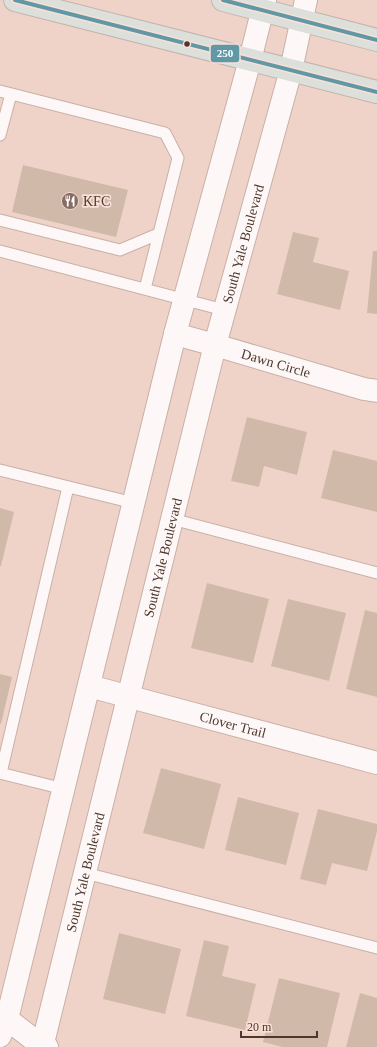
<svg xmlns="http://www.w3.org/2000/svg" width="377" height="1047" font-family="'Times New Roman',serif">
  <rect width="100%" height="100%" fill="#efd3c8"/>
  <path fill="#d1b9a9" d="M23,165L128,190L116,237L12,212Z
    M293,232L319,238L313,262L349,271L340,310L277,294Z
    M373,251H377V314L367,313Z
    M247,417L307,432L297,475L264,466L259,487L231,481Z
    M333,450L377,461V512L321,498Z
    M0,508L14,512L1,566H0Z
    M207,583L269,599L253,663L191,648Z
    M288,599L346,613L329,681L271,666Z
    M365,610L377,613V697L346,689Z
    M0,674L12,677L1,724H0Z
    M161,768L221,784L204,849L143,833Z
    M238,797L299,813L286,865L225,850Z
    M318,809L377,824V831L367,871L332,863L326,885L300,879Z
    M119,933L181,949L165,1014L103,999Z
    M204,940L229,946L222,976L256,984L245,1030L186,1016Z
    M279,978L340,993L327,1047H282L263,1042Z
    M360,993L377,998V1047H346Z"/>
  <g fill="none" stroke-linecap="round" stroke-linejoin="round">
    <g stroke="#c8b0a7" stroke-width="13">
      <path id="service" d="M0,91L165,133L178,158L145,289
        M0,135L11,94
        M0,220L120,250L158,234
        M0,251L224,310
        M0,470L134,503
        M172,519L377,573
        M0,773L64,789
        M1,773L68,487
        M85,873L377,948"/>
    </g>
    <g stroke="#c8b0a7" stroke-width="24">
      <g id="minor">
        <path id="s1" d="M175,334L215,345L364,389L377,391"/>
        <path id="s2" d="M89,686L377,763"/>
        <path d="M0,1016L7,1019L42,1046L47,1047"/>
      </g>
    </g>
    <g stroke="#c8b0a7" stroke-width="24">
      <g id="tertiary">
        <path d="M0,1036L7,1019L175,334L250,60L265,0"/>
        <path id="s3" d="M42,1047L215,345L291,70L306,0"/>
      </g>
    </g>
    <g stroke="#c5b5ae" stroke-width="24">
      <path id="primary" d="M15,0L377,92
        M223,0L377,40"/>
    </g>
    <use href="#service" stroke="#fdf8f7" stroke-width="11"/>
    <use href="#minor" stroke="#fdf8f7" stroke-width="22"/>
    <use href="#tertiary" stroke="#fdf8f7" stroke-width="22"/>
    <use href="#primary" stroke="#dddfdb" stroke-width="22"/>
    <g stroke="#f9e0d6" stroke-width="7">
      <path id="bus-1" d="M15,0L377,92
        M223,0L377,40"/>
    </g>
    <use href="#bus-1" stroke="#6198a6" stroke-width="4"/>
  </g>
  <defs>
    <g id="restaurant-disc" transform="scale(0.9)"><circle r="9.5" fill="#866d63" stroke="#f9e0d6"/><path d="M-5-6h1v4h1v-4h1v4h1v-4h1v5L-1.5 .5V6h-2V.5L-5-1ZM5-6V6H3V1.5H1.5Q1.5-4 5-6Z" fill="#fff"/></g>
  </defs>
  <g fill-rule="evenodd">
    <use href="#restaurant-disc" x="70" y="201"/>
  </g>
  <circle fill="#4e362c" stroke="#f9e0d6" stroke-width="1.5" cx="187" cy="44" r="3.5"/>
  <g text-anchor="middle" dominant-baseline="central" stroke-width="3.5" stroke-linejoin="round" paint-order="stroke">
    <g font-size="14" fill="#4e362c" stroke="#f9e0d6" text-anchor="start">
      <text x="83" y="201">KFC</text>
    </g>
    <g font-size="14" fill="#4e362c" stroke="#f9e0d6">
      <text stroke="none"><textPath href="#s3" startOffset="828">South Yale Boulevard</textPath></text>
      <text stroke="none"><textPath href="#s1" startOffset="105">Dawn Circle</textPath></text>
      <text stroke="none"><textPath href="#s3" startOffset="504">South Yale Boulevard</textPath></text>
      <text stroke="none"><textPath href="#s2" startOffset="149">Clover Trail</textPath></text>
      <text stroke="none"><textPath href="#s3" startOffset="180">South Yale Boulevard</textPath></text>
    </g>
  </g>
  <rect stroke="#f9e0d6" stroke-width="1.5" x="210" y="44" width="30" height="19" rx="4" fill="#6198a6"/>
  <g font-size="11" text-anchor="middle" font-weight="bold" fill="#fff">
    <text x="225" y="57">250</text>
  </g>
  <path d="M241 1031v6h76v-6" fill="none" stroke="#4e362c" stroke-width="2"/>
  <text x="247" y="1031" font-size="12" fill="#4e362c" stroke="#f9e0d6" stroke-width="3" paint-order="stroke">20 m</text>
</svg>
